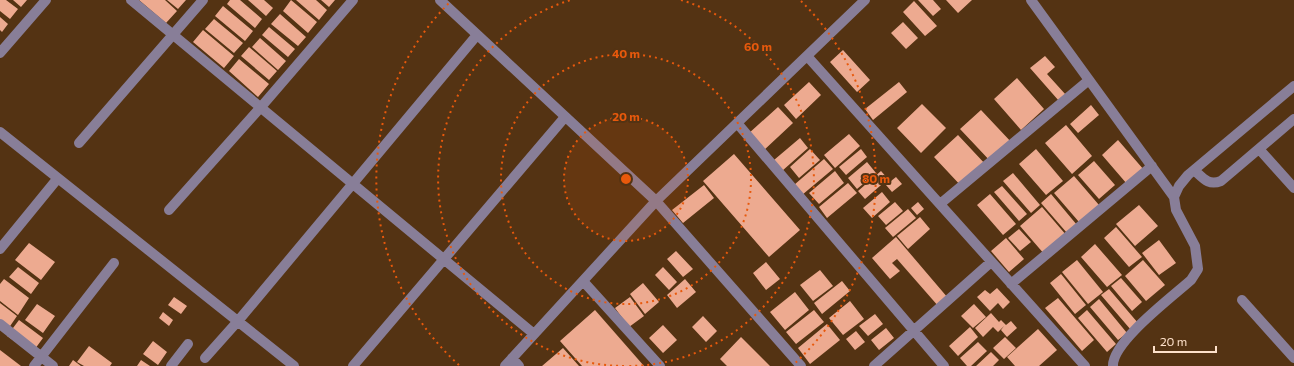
<svg xmlns="http://www.w3.org/2000/svg" width="1294" height="366" font-family="Commissioner,sans-serif">
  <rect width="100%" height="100%" fill="#543313"/>
  <path fill="#edaa90" d="M0,0H6L18,9L10,19L0,11Z
    M13,0H27L21,7Z
    M139,0H165L177,11L166,23Z
    M167,0H186L178,9Z
    M230,0H240L262,19L255,28L227,4Z
    M248,0H264L273,8L266,16Z
    M291,0L317,22L308,33L283,11Z
    M296,0H316L327,10L319,20Z
    M321,0H335L329,7Z
    M918,0H933L941,9L933,16Z
    M946,0H972L958,13Z
    M914,1L937,26L925,36L903,12Z
    M223,6L253,31L245,41L215,16Z
    M280,14L306,37L298,46L271,24Z
    M0,17L8,24L2,32L0,30Z
    M214,19L243,43L234,53L205,29Z
    M903,22L918,38L906,49L891,33Z
    M269,27L295,49L288,57L262,35Z
    M203,30L234,56L224,68L193,42Z
    M260,38L286,61L278,70L252,47Z
    M249,47L277,71L269,80L241,56Z
    M843,50L870,80L857,92L830,62Z
    M1045,56L1055,67L1047,74L1066,95L1059,101L1030,68Z
    M239,59L269,84L258,97L229,71Z
    M1017,78L1044,109L1021,130L994,99Z
    M809,82L821,95L796,119L784,105Z
    M899,82L907,92L873,120L865,109Z
    M922,104L946,128L921,153L897,128Z
    M1091,105L1099,115L1078,133L1070,124Z
    M778,107L793,123L763,151L748,134Z
    M981,110L1013,144L993,164L960,129Z
    M1066,125L1092,156L1072,174L1045,143Z
    M849,134L860,146L835,168L824,155Z
    M958,135L987,166L963,188L934,157Z
    M800,138L808,148L782,171L774,160Z
    M1118,140L1144,170L1127,184L1102,155Z
    M810,149L820,160L799,178L790,167Z
    M861,149L867,157L846,175L839,167Z
    M1036,149L1063,181L1046,195L1019,164Z
    M734,154L800,230L769,257L703,181Z
    M824,159L833,169L802,195L794,185Z
    M1094,161L1115,185L1099,199L1078,175Z
    M867,162L876,173L857,189L848,178Z
    M835,171L844,183L819,204L809,193Z
    M881,171L888,179L865,199L858,191Z
    M1013,173L1040,205L1031,213L1003,181Z
    M1074,176L1099,205L1079,222L1054,193Z
    M896,177L902,184L892,192L886,185Z
    M848,183L857,193L827,218L819,207Z
    M704,185L714,198L683,223L672,210Z
    M1002,186L1027,214L1019,221L994,192Z
    M882,192L890,202L872,218L863,208Z
    M990,194L1016,224L1003,235L977,205Z
    M1051,194L1077,225L1067,233L1041,203Z
    M895,202L903,211L886,225L878,216Z
    M918,202L924,209L917,215L911,208Z
    M1139,205L1158,226L1135,246L1116,224Z
    M1042,207L1067,236L1045,255L1020,226Z
    M908,209L916,218L893,237L885,228Z
    M920,217L930,229L908,249L897,236Z
    M1116,227L1142,257L1129,267L1104,238Z
    M1019,229L1031,242L1020,251L1008,238Z
    M896,237L948,298L939,307L897,259L892,263L900,271L890,279L872,258Z
    M1006,238L1024,259L1009,272L991,251Z
    M1159,240L1176,263L1159,275L1142,253Z
    M29,243L55,262L41,280L15,260Z
    M1095,244L1122,275L1107,287L1081,257Z
    M676,251L693,269L683,277L667,259Z
    M1077,260L1103,292L1088,304L1062,272Z
    M1143,260L1165,285L1146,301L1125,276Z
    M766,262L780,279L766,290L753,273Z
    M18,267L39,283L31,294L9,277Z
    M663,267L677,282L669,290L655,275Z
    M820,270L833,286L813,301L800,285Z
    M1061,274L1086,305L1075,314L1050,283Z
    M1121,278L1142,302L1132,311L1111,286Z
    M4,279L29,298L18,315L0,301V284Z
    M685,279L696,292L677,308L667,295Z
    M842,281L850,291L822,314L814,303Z
    M643,283L659,302L645,314L630,294Z
    M997,288L1010,302L1003,309L998,303L990,311L977,297L985,290L990,294Z
    M1109,289L1138,323L1131,330L1101,295Z
    M795,292L809,310L785,330L770,312Z
    M174,297L187,306L181,314L168,305Z
    M630,297L644,316L629,327L615,308Z
    M1058,298L1094,340L1082,351L1045,308Z
    M1099,299L1127,333L1118,340L1090,307Z
    M850,301L864,319L843,335L829,318Z
    M0,303L17,316L6,332L0,327Z
    M37,304L55,316L43,333L25,320Z
    M974,304L986,317L973,328L961,316Z
    M595,310L644,366H582L560,341Z
    M814,310L824,322L796,344L786,332Z
    M1087,310L1116,344L1107,352L1078,318Z
    M163,312L173,320L169,326L159,318Z
    M991,313L999,322L1001,320L1006,325L1011,321L1017,328L1007,337L1001,330L1004,326L998,332L993,327L983,337L975,328Z
    M875,314L883,324L868,336L859,326Z
    M703,316L717,331L706,342L692,327Z
    M19,320L43,338L32,353L7,336Z
    M827,324L840,340L810,364L798,348Z
    M663,325L677,340L663,353L649,338Z
    M970,327L978,337L958,356L949,346Z
    M886,328L894,338L879,350L871,340Z
    M1038,329L1057,350L1039,366H1015L1007,357Z
    M856,331L865,342L855,350L846,339Z
    M741,337L770,366H727L720,359Z
    M1005,337L1016,348L1004,359L993,348Z
    M153,341L167,352L158,365L143,354Z
    M978,342L987,351L971,366H967L960,358Z
    M89,346L112,363L110,366H84L77,362Z
    M563,348L579,366H542Z
    M0,350L21,366H0Z
    M991,352L999,360L993,366H976Z
    M73,360L81,366H69Z
    M141,360L150,366H137Z"/>
  <g fill="none" stroke-linecap="round" stroke-linejoin="round">
    <path stroke="#887e98" stroke-width="10" d="M131,0L534,334
      M440,0L656,201L801,366
      M1031,0L1174,197
      M0,53L46,0
      M807,56L1085,366
      M737,123L944,366
      M0,132L294,366
      M79,143L203,0
      M1259,149L1294,188
      M1194,170C1203,178 1208,186 1221,181L1294,119
      M940,204L1089,80
      M169,210L261,107L353,0
      M0,249L58,178
      M583,281L660,366
      M1011,284L1152,166
      M1242,300L1294,358
      M0,324L53,366
      M205,358L238,321L477,35
      M512,358L519,366
      M34,366L114,263
      M171,366L188,344
      M353,366L565,117
      M505,366L656,201L865,0
      M874,366L991,262
      M1113,366C1112,342 1172,297 1191,280L1198,269L1195,246L1176,210L1174,197L1179,186L1188,175L1294,86"/>
  </g>
  <circle cx="626" cy="179" r="62" fill="#e8590c" fill-opacity=".12"/>
  <g fill="none" stroke="#e8590c" stroke-width="2" stroke-dasharray="2 4">
    <circle cx="626" cy="179" r="62"/>
    <circle cx="626" cy="179" r="125"/>
    <path d="M624 366A187 187 0 0 1 571 0M681 0A187 187 0 0 1 628 366"/>
    <path d="M459 365A250 250 0 0 1 451 1M801 1A250 250 0 0 1 793 365"/>
  </g>
  <circle cx="626" cy="179" r="6" fill="#e8590c" stroke="#543313" stroke-width="2"/>
  <g font-size="12" text-anchor="middle" font-weight="bold" fill="#e8590c" stroke="#543313" stroke-width="4" stroke-linejoin="round" paint-order="stroke">
    <text x="758" y="51">60 m</text>
    <text x="626" y="58">40 m</text>
    <text x="626" y="121">20 m</text>
    <text x="876" y="183">80 m</text>
  </g>
  <path d="M1154 346v6h62v-6" fill="none" stroke="#fee1ca" stroke-width="2"/>
  <text x="1160" y="346" font-size="12" fill="#fee1ca" stroke="#543313" stroke-width="3" paint-order="stroke">20 m</text>
</svg>
